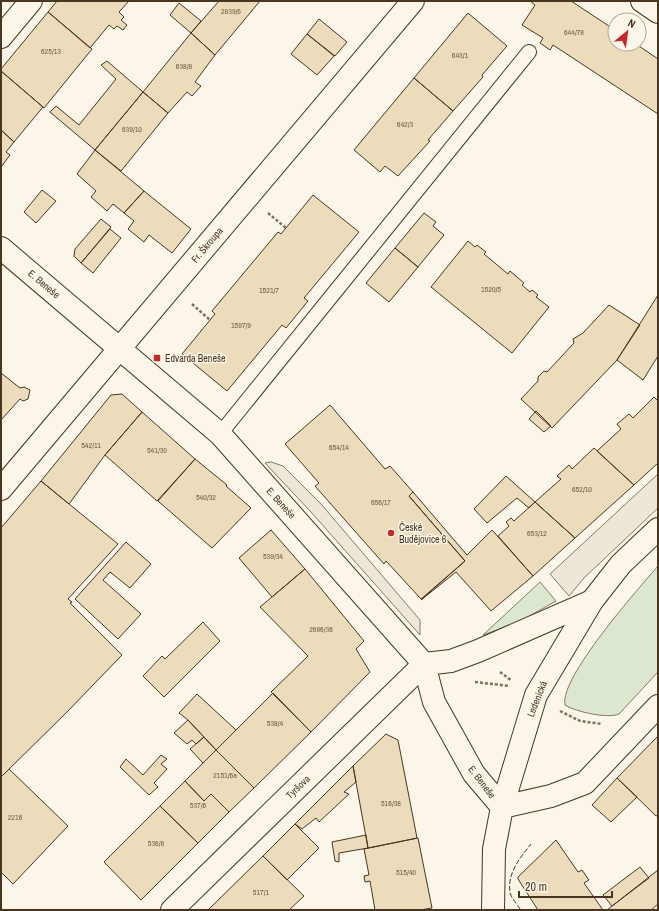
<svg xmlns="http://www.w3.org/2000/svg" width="659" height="911" font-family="'Archivo Narrow',sans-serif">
  <rect width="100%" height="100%" fill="#fbf6e9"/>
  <path fill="#dce7d0" stroke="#887966" d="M658,566V672L619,714C608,719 576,712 565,705C559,678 639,588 658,566Z
    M540,582L556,601L517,623L483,635Z"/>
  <path fill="#ede7d9" stroke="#887966" d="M271,462L283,466L321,504L420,620V635L311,512L265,463Z
    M658,474V508L584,578L569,596L550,574Z"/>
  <path fill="#ecdcbc" stroke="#4a3520" d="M57,1H129L119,12L124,17L121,20L127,25L123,30L117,26L114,29L109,25L90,48L48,12Z
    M219,1H260L215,55L191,33Z
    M530,1H571L615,30V44H636L658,59V114L553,45L550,50L540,43L543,38L522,25L535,5Z
    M179,3L201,21L191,33L170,15Z
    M48,12L92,49L44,108L1,71V69Z
    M468,13L507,46L482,75L483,77L453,111L414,78Z
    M319,19L347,42L335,56L307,34Z
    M191,33L215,55L195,82L201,86L192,96L187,92L168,113L143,92Z
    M307,34L334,56L317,75L291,54Z
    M107,61L143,92L95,150L50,112L56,106L79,125L116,79L101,65Z
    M1,71L43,107L14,142L1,130Z
    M414,78L453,111L428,140L430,141L398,176L385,166L380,172L354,150Z
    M143,92L168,113L121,171L95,150Z
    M1,130L14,142L6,152L10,155L1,167Z
    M95,150L144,191L124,213L113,204L107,211L91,197L96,191L77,174Z
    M42,190L56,201L36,223L24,212Z
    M144,191L191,229L172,253L149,235L144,242L128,229L134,221L124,213Z
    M313,195L359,232L304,298L308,301L286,328L282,325L227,391L182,354L215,314L212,311L278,232L281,234Z
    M424,213L436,222L433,226L444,235L418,267L395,248Z
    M101,219L111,227L81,263L74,256L75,249Z
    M110,229L121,238L93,273L81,263Z
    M468,241L475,247L477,245L486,252L484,254L508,274L510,271L524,283L522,285L530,292L532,290L538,295L536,297L549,307L512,353L431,287Z
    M395,248L418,267L389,302L366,283Z
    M658,295V356L643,380L617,360Z
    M609,305L640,325L617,360L552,428L521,399L538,381V377L544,371L547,372L574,343L573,339L583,333Z
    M1,373L20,388L24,387L30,390L28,399L23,401L20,399L1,420Z
    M122,394L142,412L105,455L69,504L41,481L111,395Z
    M654,397L658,401V463L634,485L597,451L621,429L617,424L629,414L633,418Z
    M330,405L385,469L390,466L413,492L409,496L465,561L421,599L386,561L384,564L315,486L319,483L285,444Z
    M536,411L551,426L544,432L529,419Z
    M142,412L195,459L157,501L105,455Z
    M594,448L634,485L575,538L535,502L561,479L557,476L569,465L572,469Z
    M195,459L227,485L226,486L251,508L212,548L158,501Z
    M506,476L535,502L529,508L517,498L487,523L474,509Z
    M41,481L118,544L68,599L72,602L70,603L122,655L66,713L1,777V528Z
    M413,492L467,555L492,530L533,576L491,611L456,572L421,600L465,561L409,496Z
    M535,502L575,538L533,576L498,536L509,526L506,522L511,518L514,521Z
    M271,530L305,569L272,597L239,558Z
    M126,542L151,564L130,588L110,572L103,580L141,614L118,639L75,599Z
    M305,569L364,641L356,649L370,672L311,732L271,692L308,656L260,607Z
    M203,622L220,641L164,697L143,676L162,656L165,659Z
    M273,693L311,732L254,788L216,750Z
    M197,694L236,730L216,750L188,720L179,713Z
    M188,720L204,737L196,744L192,740L187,744L174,733Z
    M386,734L398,740L417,838L368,848L353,766Z
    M658,736V815L656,816L617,778Z
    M204,737L216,750L203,763L190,749Z
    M216,750L254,788L229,812L211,794L204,801L185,781Z
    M161,755L167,759L161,764L167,769L154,783L158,787L149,795L120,767L126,759L143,775Z
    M353,766L356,782L344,792L349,794L319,822L316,818L302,829L295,824Z
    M9,769L68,826L13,884L1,872V777Z
    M617,778L637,797L611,822L592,805Z
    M185,781L204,801L211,794L229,812L198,843L160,806Z
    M160,806L198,843L141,900L104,862Z
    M295,824L319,848L287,880L263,856Z
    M366,835L368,848L339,853V862L335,861L332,842Z
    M418,838L432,908L420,910H375L370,881L365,882L364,876L369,875L364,849Z
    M556,840L578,872L582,870L589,880L584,883L603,910H538L518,879V877Z
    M263,856L304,896L289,910H208Z
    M640,867L649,878L612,906L603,895Z
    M658,870V904L651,910H607Z"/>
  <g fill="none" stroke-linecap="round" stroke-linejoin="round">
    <g stroke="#4a3520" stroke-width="16">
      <path id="service" d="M220,434L529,52"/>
    </g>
    <g stroke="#4a3520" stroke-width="24">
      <path id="minor" d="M1,37L31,1
        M1,248L220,434L424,664L434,702L474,774L502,807L551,796L585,783L658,706
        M1,489L413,1
        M424,664L451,661L478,651L592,601
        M172,910L424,664"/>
    </g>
    <g stroke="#4a3520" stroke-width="24">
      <path id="secondary" d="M642,1L658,12
        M493,910L494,849L502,807L536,695L592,601L621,564L658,529"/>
    </g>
    <path stroke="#7f6f5c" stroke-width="2.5" stroke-dasharray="3 2" stroke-linecap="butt" d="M268,213L286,228
      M192,304L210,320
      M500,672L512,681
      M475,682L510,686
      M560,711L580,721L602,724"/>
    <use href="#service" stroke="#fbf6e9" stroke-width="14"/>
    <use href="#minor" stroke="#fbf6e9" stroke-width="22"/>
    <use href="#secondary" stroke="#fbf6e9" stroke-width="22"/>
    <path stroke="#4a3520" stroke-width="1" stroke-dasharray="5 2" stroke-linecap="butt" d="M520,909C517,904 511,898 510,892C507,873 520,858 531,844"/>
  </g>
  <g fill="#c62828" stroke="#fbf6e9" stroke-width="1.5">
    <rect x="153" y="354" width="8" height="8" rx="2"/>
    <circle cx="391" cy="533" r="4"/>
  </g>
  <g text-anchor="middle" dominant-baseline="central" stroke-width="3" stroke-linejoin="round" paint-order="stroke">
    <g font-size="8" fill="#725f47">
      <text x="231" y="11">2839/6</text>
      <text x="574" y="32">644/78</text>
      <text x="51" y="51">625/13</text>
      <text x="460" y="55">643/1</text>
      <text x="184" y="66">638/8</text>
      <text x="405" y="124">642/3</text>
      <text x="132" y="129">639/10</text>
      <text x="491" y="289">1520/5</text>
      <text x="269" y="290">1521/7</text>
      <text x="241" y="325">1597/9</text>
      <text x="91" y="445">542/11</text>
      <text x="339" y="447">654/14</text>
      <text x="157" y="450">541/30</text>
      <text x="582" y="489">652/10</text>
      <text x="206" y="497">540/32</text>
      <text x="381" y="502">656/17</text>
      <text x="537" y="533">653/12</text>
      <text x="273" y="556">539/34</text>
      <text x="321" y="629">2686/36</text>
      <text x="275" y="723">538/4</text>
      <text x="225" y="775">2151/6a</text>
      <text x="391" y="803">516/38</text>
      <text x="198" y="805">537/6</text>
      <text x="15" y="817">2216</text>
      <text x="156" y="843">536/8</text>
      <text x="406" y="872">515/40</text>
      <text x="261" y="892">517/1</text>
    </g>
    <g font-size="10" fill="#4a3520" stroke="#fbf6e9">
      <text transform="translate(207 245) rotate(-50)">Fr. Škroupa</text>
      <text transform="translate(44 284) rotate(40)">E. Beneše</text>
      <text transform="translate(281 503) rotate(48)">E. Beneše</text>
      <text transform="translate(537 699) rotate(-68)">Ledenická</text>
      <text transform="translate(482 782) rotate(53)">E. Beneše</text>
      <text transform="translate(298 787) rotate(-44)">Tyršova</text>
    </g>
    <g font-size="10" fill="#4a3520" stroke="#fbf6e9" text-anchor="start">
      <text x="165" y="358">Edvarda Beneše</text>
      <text x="399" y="527">České<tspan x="399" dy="12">Budějovice 6</tspan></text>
    </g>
  </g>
  <rect width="659" height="911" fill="none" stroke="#4a3520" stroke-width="4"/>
  <g transform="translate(627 32) rotate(29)"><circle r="19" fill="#fbf6e9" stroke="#b4a999"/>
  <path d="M0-3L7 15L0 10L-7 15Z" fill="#c62828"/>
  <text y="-6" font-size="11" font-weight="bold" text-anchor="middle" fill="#4a3520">N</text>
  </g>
  <path d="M519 891v6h93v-6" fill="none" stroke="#4a3520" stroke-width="2"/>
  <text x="525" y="891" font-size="12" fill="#4a3520" stroke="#fbf6e9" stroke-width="3" paint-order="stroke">20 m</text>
</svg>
